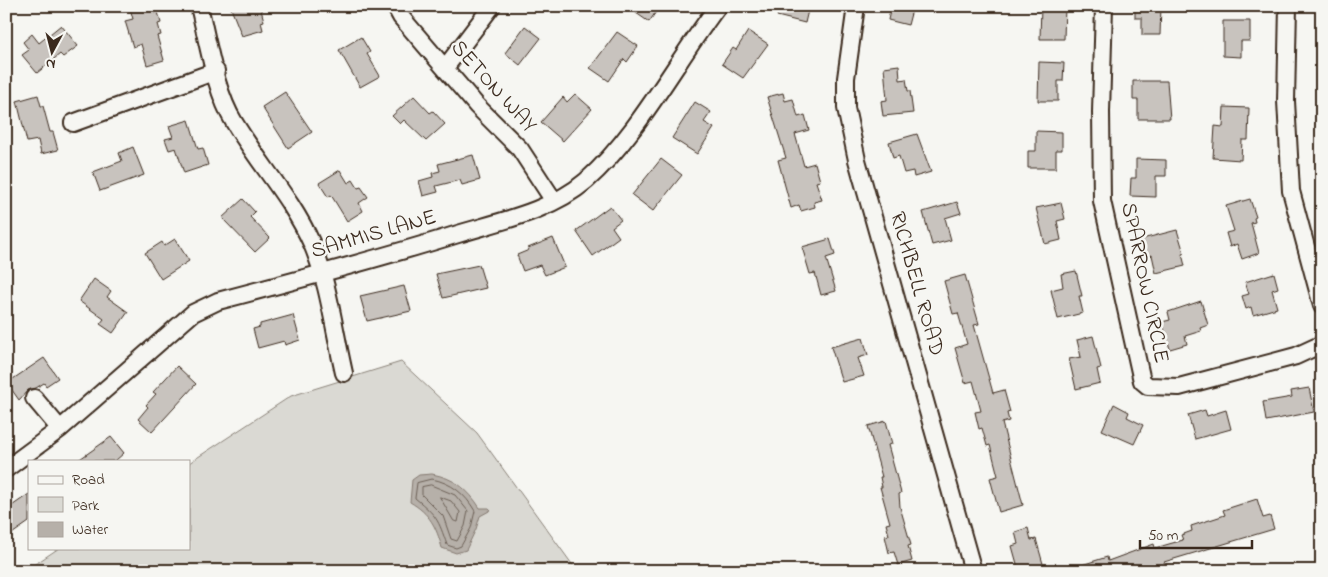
<svg xmlns="http://www.w3.org/2000/svg" width="1328" height="577" font-family="'Indie Flower',sans-serif">
  <rect width="100%" height="100%" fill="#f6f6f2"/>
  <filter id="ink" filterUnits="userSpaceOnUse"><feTurbulence type="fractalNoise" baseFrequency=".02" numOctaves="2"/><feDisplacementMap in="SourceGraphic" scale="10" xChannelSelector="R" yChannelSelector="G"/><feConvolveMatrix kernelMatrix="1 2 1 2 8 2 1 2 1" color-interpolation-filters="sRGB"/></filter>
  <g filter="url(#ink)">
    <path fill="#dad9d3" stroke="#8a8278" d="M401,362L477,433L577,571H25L59,548H189V463L291,396Z"/>
    <path fill="#b6b0a9" stroke="#857a71" d="M432,474C454,478 468,489 480,508H489L491,510L480,516L476,529L466,550L456,553L442,548C436,526 430,514 410,502L412,480L419,475Z"/>
    <g fill="none" stroke-linecap="round" stroke-linejoin="round">
      <path stroke="#6c6056" stroke-width="1" d="M432,479C452,483 465,494 475,511L471,528L461,546L456,548L447,545C438,519 437,516 415,498L417,483Z
        M431,485L455,495L468,511L465,526L457,541L451,539L443,516L422,495V487Z
        M440,497L451,501L460,512L458,522L454,521Z"/>
    </g>
    <path fill="#c8c3be" stroke="#3b2a1e" d="M136,6H152L154,13L158,12L161,23L158,24L161,35L157,36L164,60L147,65L141,44L133,47L125,21L133,19L130,8Z
      M230,6H260L264,21L261,22L263,30L242,36Z
      M626,6H660L649,22Z
      M780,6H809L805,23L777,16Z
      M891,6H913L908,25L888,20Z
      M1041,6H1065L1064,39H1040Z
      M1135,6H1161L1160,35H1142V18H1135Z
      M1223,21H1250V41H1241V57L1223,56Z
      M61,25L78,46L63,57L60,54L37,73L22,55L29,50L23,42L32,34L39,43Z
      M525,26L541,38L520,65L505,53Z
      M748,31L768,44L743,78L722,64L733,48L736,50Z
      M617,32L638,46L627,62L624,59L609,81L590,68Z
      M361,37L370,52L367,54L380,76L360,87L339,50Z
      M1039,62L1064,63L1063,81H1058V101H1038Z
      M899,65L900,80L906,79L908,91H910L913,113L883,116L881,101L887,100L884,67Z
      M1133,81H1167L1170,119H1138V100H1133Z
      M285,92L312,132L288,148L262,107Z
      M783,93L785,101L793,99L798,117L805,115L809,130L795,134L804,166L815,163L820,181L816,182L822,200L814,202L815,207L801,211L799,205L791,208L778,160L786,158L767,97Z
      M575,94L592,109L563,141L541,122L563,97L567,102Z
      M38,95L41,106H43L50,132H53L58,150L41,154L38,140L27,142L17,101Z
      M414,96L430,113L433,111L445,124L426,141L404,120L400,124L392,116Z
      M695,102L711,112L704,122L714,128L697,154L672,138Z
      M1224,107L1249,108L1248,140H1242L1241,160L1213,158L1215,126L1223,127Z
      M189,120L198,149L203,148L208,165L184,173L176,148L169,150L165,139L173,137L169,126Z
      M1036,131L1062,132V150H1056V168H1028V151H1036Z
      M917,134L931,172L914,177L913,171L904,173L899,156L893,158L889,142Z
      M133,147L144,175L100,191L93,172L122,161L119,153Z
      M473,155L480,180L462,185L460,180L436,186L438,192L423,196L419,181L433,177L432,173L440,171L438,164Z
      M661,159L682,175L653,211L632,195Z
      M1136,159L1166,160V176H1156V197L1130,196L1131,178H1136Z
      M340,170L348,183L353,180L358,188L361,187L368,197L359,203L363,211L347,221L331,195L328,197L319,183Z
      M243,199L255,212L250,217L270,238L255,252L222,218Z
      M1250,199L1256,217L1254,218L1255,222L1251,223L1259,253L1242,259L1237,244L1230,247L1226,233L1234,231L1226,206Z
      M957,202L961,213L945,218L951,240L932,245L923,212Z
      M1061,203L1065,219L1057,221L1061,240L1045,244L1036,208Z
      M610,206L621,220L612,227L619,237L593,256L576,231Z
      M1177,230L1184,253L1182,254L1185,266L1156,273L1152,255L1146,257L1142,239Z
      M553,238L565,267L545,275L540,265L523,271L517,255L529,250L528,248Z
      M175,239L189,261L161,279L145,253L162,242L164,246Z
      M830,239L835,255L826,258L836,291L821,295L815,273L810,274L802,247Z
      M479,265L486,288L443,298L436,274Z
      M1076,271L1082,296H1079L1083,313L1058,319L1051,290L1063,287L1061,274Z
      M1274,273L1278,288L1272,290L1277,308L1253,315L1251,307L1246,309L1242,296L1249,294L1245,282Z
      M965,275L979,324L974,325L993,393L1004,390L1010,412L1007,413L1009,421L1002,423L1023,505L999,512L990,478L998,476L990,445L987,446L982,428L979,429L975,412L981,411L973,381L965,383L955,348L967,344L958,313L953,314L944,281Z
      M94,279L111,291L107,297L128,312L113,333L100,324L104,319L79,301Z
      M404,286L411,311L367,321L360,296Z
      M1201,301L1208,325L1200,328L1201,331L1185,336L1187,344L1170,349L1162,322L1170,320L1168,312Z
      M293,315L300,340L285,345L284,341L258,348L253,329L260,327V324Z
      M1093,336L1101,368L1097,369L1100,383L1076,389L1069,359L1081,357L1077,340Z
      M863,338L868,355L858,358L864,376L842,382L831,347Z
      M44,358L58,378L46,386L44,383L36,388L28,390L19,400L7,383Z
      M177,366L196,384L152,432L138,419L148,407L146,405L156,394L153,392Z
      M1309,388L1314,412L1266,421L1263,402L1292,397L1291,391Z
      M1114,404L1129,412L1127,417L1143,425L1134,444L1102,430Z
      M1205,410L1207,416L1226,410L1231,429L1195,439L1188,415Z
      M886,421L892,444L888,445L901,493L899,494L900,507L911,545L908,546L912,561L898,565L894,552L889,553L885,536L889,535L886,524L890,523L880,487H882L880,477H882L868,426Z
      M111,437L124,453L115,461H77Z
      M29,494V522L6,538V510Z
      M1257,499L1263,518L1270,516L1274,529L1164,562L1165,565L1146,570V568L1137,571H1072V568L1107,557L1108,561L1154,544L1155,548L1183,540L1181,535L1192,531L1191,526L1225,515L1223,510Z
      M1028,528L1031,540L1036,539L1045,571H1019L1012,546L1018,544L1015,532Z"/>
    <g fill="none" stroke-linecap="round" stroke-linejoin="round">
      <g stroke="#3b2a1e" stroke-width="20">
        <path id="minor" d="M199,6C208,42 215,91 234,122C259,164 292,199 312,244C329,284 334,330 344,373
          M395,6L401,17L477,106L520,149L554,201
          M856,6L846,78V108L857,160L973,571
          M1104,6L1101,112L1102,201L1142,381L1148,386L1179,387L1296,356L1322,344
          M1288,6L1286,101L1291,191L1322,306
          M445,68L492,6
          M73,123L216,71
          M34,398L60,429
          M6,469L60,429L193,313L218,301C298,280 378,259 458,234C501,221 551,211 586,181C638,135 676,61 718,6"/>
      </g>
      <use href="#minor" stroke="#f6f6f2" stroke-width="16"/>
    </g>
  </g>
  <g text-anchor="middle" dominant-baseline="central" stroke-width="5" stroke-linejoin="round" paint-order="stroke">
    <g font-size="22" fill="#3b2a1e" stroke="#f6f6f2">
      <text transform="translate(493 87) rotate(48)">SETON WAY</text>
      <text transform="translate(374 235) rotate(-16)">SAMMIS LANE</text>
      <text transform="translate(1144 283) rotate(78)">SPARROW CIRCLE</text>
      <text transform="translate(916 284) rotate(74)">RICHBELL ROAD</text>
    </g>
  </g>
  <rect width="1328" height="577" fill="none" stroke="#f6f6f2" stroke-width="25"/>
  <rect x="12" y="12" width="1303" height="552" fill="none" stroke="#3b2a1e" stroke-width="2" filter="url(#ink)"/>
  <rect x="28" y="460" width="162" height="90" fill="#f6f6f2" stroke="#aba49d"/>
  <rect x="38" y="476" width="25" height="8" fill="#f6f6f2" stroke="#aba49d"/>
  <text x="72" y="484" font-size="15" fill="#3b2a1e">Road</text>
  <rect x="38" y="497" width="25" height="15" fill="#dad9d3" stroke="#aba49d"/>
  <text x="72" y="510" font-size="15" fill="#3b2a1e">Park</text>
  <rect x="38" y="522" width="25" height="15" fill="#b6b0a9" stroke="#aba49d"/>
  <text x="72" y="534" font-size="15" fill="#3b2a1e">Water</text>
  <g transform="translate(52 52) rotate(187)" stroke="#f6f6f2" stroke-width="4" paint-order="stroke">
  <path d="M0-4L9 19L0 12L-9 19Z" fill="#3b2a1e"/>
  <text y="-8" font-size="14" font-weight="bold" text-anchor="middle" fill="#3b2a1e">N</text>
  </g>
  <path d="M1140 540v8h112v-8" fill="none" stroke="#3b2a1e" stroke-width="2.5"/>
  <text x="1148" y="540" font-size="15" fill="#3b2a1e" stroke="#f6f6f2" stroke-width="4" paint-order="stroke">50 m</text>
</svg>
